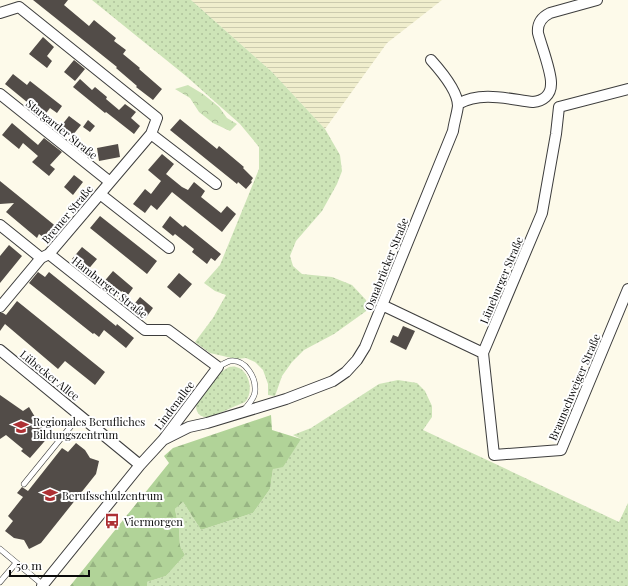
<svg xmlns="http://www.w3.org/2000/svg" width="628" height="586" font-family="'Playfair Display',serif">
  <defs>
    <pattern id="farmland-rules" width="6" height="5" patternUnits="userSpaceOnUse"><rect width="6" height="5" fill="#f0eecd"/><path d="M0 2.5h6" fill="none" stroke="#cccbaf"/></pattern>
    <pattern id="grass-dots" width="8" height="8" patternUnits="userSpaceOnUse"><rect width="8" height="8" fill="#cde4b7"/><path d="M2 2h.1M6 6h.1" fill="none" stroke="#afc29c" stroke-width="1.8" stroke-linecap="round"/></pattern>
    <pattern id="forest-firs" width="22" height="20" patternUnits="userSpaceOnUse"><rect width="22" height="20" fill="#b1d398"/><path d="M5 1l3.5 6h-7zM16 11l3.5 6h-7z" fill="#97b482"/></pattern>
    <pattern id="park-crowns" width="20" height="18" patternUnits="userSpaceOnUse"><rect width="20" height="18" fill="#cde4b7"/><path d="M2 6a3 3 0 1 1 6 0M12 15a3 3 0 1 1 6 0" fill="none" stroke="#afc29c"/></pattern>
  </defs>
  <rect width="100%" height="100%" fill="#fdfaea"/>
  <path fill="url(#farmland-rules)" d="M191,0H442L387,43L325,129L272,72Z"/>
  <path fill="url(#grass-dots)" d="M92,0H191L272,72L325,129L340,155L342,171L337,184L322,211L296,241L290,256L293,266L302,274L332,277L352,285L366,300L369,309L334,334L304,350L292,362L282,376L275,396L268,395V384L263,370L255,362L246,358L236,359L210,353L195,342L213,318L226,295L215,291L204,283L220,265L259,169V147L240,124L186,76Z
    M229,367C231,367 234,366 236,367C250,370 254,393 245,402C237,405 215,416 208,417C199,418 194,410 197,402L221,372Z
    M398,380L417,383L425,391L432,406V417L423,430L619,522L628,503V586H147V582L166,576L185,555L180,546L179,529L175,509L183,502L201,530L253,513L270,489L273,469L301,439L293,435L311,428L379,384Z"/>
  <path fill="url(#forest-firs)" d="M271,415L272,430L301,439L283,467L273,469L270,489L253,513L201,530L183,502L175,509L179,529L180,546L185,555L166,576L147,582V586H70L169,463L164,456L173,448Z"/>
  <path fill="url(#park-crowns)" d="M188,85L203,94L219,107L227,118L237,124L230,131L213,123L199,112L190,98L175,89Z"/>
  <path fill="#524c48" d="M33,0H68L64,5L89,26L94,20L116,38L114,41L126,50L123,54L140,68L139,69L162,89L153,100L136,87L137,86L116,68L117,67Z
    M43,37L54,47L47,56L52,61L47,68L29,54Z
    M74,60L85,69L75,81L64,72Z
    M13,74L27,85L30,81L62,106L57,113L50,108L44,116L5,84Z
    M80,79L92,90L95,87L107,97L106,99L119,110L125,104L136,112L131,118L140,126L134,134L106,112L105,113L73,87Z
    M69,116L81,125L72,136L61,126Z
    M180,119L217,149L219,146L244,167L243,168L253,178L251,181L252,182L246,189L238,182L237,184L170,130Z
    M88,120L95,126L90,132L83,127Z
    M12,123L38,145L44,138L62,152L50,165L55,169L49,176L32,162L38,156L23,143L19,149L2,135Z
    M118,144L120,157L99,161L97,148Z
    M162,154L174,164L166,174L182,187L188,190L194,182L205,191L201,197L221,213L227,206L236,214L222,232L172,192L157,210L151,205L145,213L133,204L145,189L151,194L161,181L148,170Z
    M74,175L83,182L73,195L64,187Z
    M0,181L58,228L50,238L46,235L44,238L39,234L37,238L6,212L14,203L0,204Z
    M100,216L157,261L147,274L90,228Z
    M170,216L183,227L185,225L221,254L215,261L211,258L207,264L192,252L194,249L175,234L173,236L162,227Z
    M9,245L22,256L0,283V256Z
    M82,247L97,259L86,272L72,259Z
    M113,271L133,288L128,295L122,291L117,297L102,284Z
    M38,272L45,277L49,272L116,326L117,324L134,338L126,348L104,330L99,337L94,333L93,334L29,283Z
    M179,273L192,284L180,298L167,287Z
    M140,297L153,308L145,319L131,308Z
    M17,301L105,372L95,385L65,361L58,369L5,324L0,331V313H3L6,315Z
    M403,326L415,331L406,350L390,342L393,335L398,337Z
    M0,395L23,411L29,407L35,417L32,418L50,435L30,458L21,451L23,449L6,435L0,439Z
    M76,443L85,450L90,458L99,461L96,474L41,543L29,549L24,540L14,538L5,531L13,521L8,516L23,497L17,493L22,487L28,491L62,448L68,452Z"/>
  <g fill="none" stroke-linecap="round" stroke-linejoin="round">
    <g stroke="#3d3d3d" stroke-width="6">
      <path id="lane" d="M218,367C222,365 226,362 230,361C246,359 256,378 255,391C255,398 248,405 244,410
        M24,484L80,415
        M0,549L43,585
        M0,582L16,563"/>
    </g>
    <g stroke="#3d3d3d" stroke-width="12">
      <path id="street" d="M0,13L19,7L157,118L151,134L49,254L41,258L0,307
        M0,94L110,182
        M458,104C481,91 508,99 533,102C543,101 551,95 551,84C552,73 541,45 538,33C537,23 542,17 550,13L597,0
        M559,107L556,134L542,213L483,353L494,455L561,450L628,289
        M559,107L628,89
        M151,134L216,184
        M100,194L169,248
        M0,225L41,258
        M382,305L483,353
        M0,350L140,465
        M163,440L189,427L207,423L286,399L333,381L346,372L357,360L365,347L453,131C454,123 457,114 458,106C458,91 440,70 431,60
        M42,586L140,465L163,440L218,367L168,330H145L49,254"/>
    </g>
    <use href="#lane" stroke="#fff" stroke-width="5"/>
    <use href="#street" stroke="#fff" stroke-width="10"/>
  </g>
  <defs>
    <g id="school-bare" transform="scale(1.2)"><path d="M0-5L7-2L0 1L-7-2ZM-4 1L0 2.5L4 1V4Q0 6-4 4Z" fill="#ad3034" stroke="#fff" stroke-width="2.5" paint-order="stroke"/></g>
    <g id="bus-bare" transform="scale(1.2)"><path d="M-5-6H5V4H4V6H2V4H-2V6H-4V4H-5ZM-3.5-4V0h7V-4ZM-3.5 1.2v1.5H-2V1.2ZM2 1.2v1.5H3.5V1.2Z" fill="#ad3034" stroke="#fff" stroke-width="2.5" paint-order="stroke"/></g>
  </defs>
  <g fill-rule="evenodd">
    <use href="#school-bare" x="21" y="427"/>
    <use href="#school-bare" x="50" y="495"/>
    <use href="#bus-bare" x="112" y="521"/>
  </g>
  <g text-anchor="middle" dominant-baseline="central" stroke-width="4" stroke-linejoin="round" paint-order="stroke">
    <g font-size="11" fill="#0a0a0a" stroke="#fff">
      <text transform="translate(62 129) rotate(39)">Stargarder Straße</text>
      <text transform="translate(67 214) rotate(-50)">Bremer Straße</text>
      <text transform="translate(386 264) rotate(-68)">Osnabrücker Straße</text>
      <text transform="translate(501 280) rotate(-67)">Lüneburger Straße</text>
      <text transform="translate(110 287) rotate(38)">Hamburger Straße</text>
      <text transform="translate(50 375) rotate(39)">Lübecker Allee</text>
      <text transform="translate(574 387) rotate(-67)">Braunschweiger Straße</text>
      <text transform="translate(174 405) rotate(-53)">Lindenallee</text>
    </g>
    <g font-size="11" fill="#0a0a0a" stroke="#fff" text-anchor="start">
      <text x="33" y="421">Regionales Berufliches<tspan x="33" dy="13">Bildungszentrum</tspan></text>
      <text x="62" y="495">Berufsschulzentrum</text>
      <text x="124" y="521">Viermorgen</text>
    </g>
  </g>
  <path d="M10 570v6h79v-6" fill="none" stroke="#0a0a0a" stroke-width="2"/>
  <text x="16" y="570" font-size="12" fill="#0a0a0a" stroke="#ffffff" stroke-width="3" paint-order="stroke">50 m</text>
</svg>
